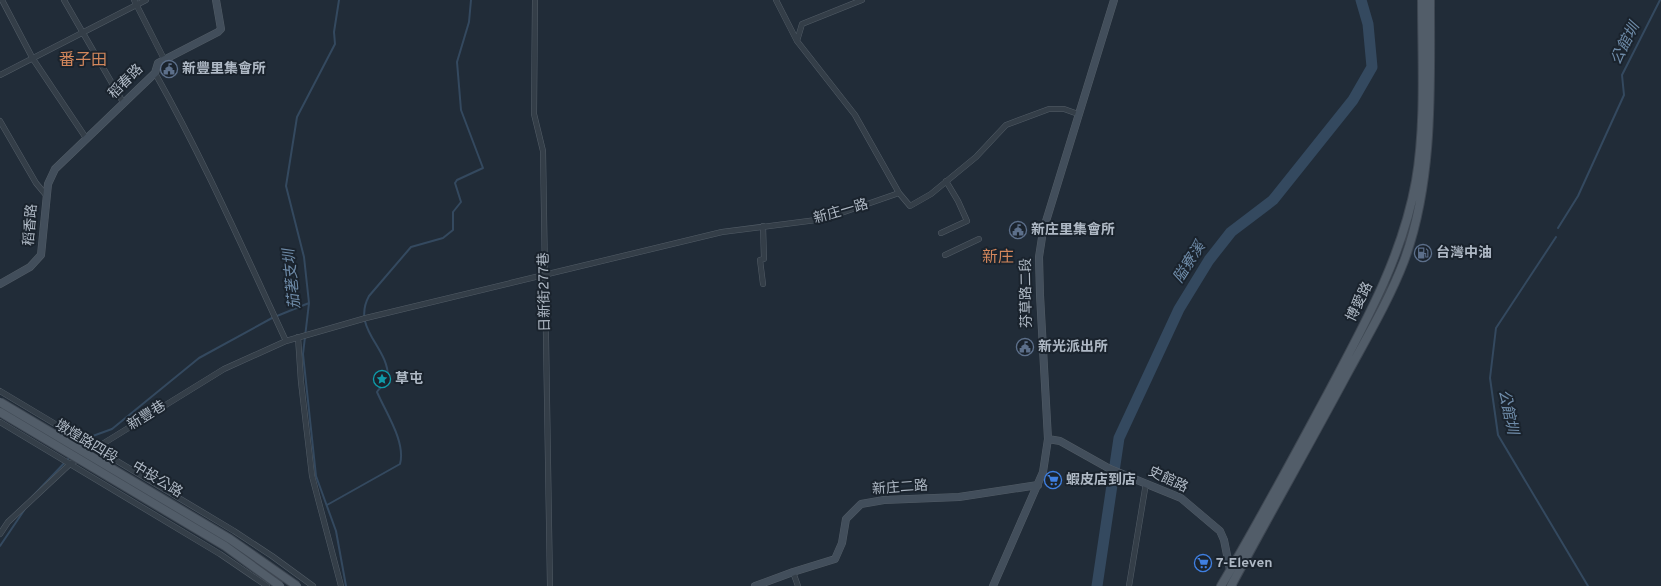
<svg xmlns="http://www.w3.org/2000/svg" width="1661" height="586" font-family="Overpass,'Noto Sans TC',sans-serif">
  <rect width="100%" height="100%" fill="#212c38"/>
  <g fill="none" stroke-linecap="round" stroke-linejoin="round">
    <path stroke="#34495f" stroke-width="2" d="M339,0L334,32L335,44L297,117L286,186L304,257L309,303L303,354L316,476L336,531L346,586
      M1558,228L1578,196L1624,95L1622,75L1660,0
      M1556,237L1496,328L1490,378L1498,435L1588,586
      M80,446L90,437L112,429L199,358L272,318L309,303
      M32,497L70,457
      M327,505L400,464C406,442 386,413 377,392C380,387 388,382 388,378C389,347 351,329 369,296L411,247L443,238L453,230V212L461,202L455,183L457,180L483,168L461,110L457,62L469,22L471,0
      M0,546L25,509"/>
    <path stroke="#34495f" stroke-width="11" d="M1097,586L1119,438L1146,380L1179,309L1209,260L1231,232L1273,200L1353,100L1372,67L1368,24L1361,0"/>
    <g stroke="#525c66" stroke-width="6">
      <path id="street" d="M2,0L33,59L86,138
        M64,0L124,104
        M134,0L164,59
        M535,0L534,114L543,151L550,586
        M776,0L797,41L855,115L899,193L910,206L931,194L976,157L1006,125L1049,109H1064L1078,114
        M797,41L802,24L862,0
        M155,73C204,160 244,251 286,341
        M0,75L146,0
        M0,121L36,183L46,195
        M941,233L967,221L958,201L946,181
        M945,255L979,239
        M763,284L760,260L764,259L763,226
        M298,337L301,382L312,476L341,586
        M0,391L234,531L272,556L313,586
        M0,422L220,554L267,586
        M0,534L8,522L70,464L224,369L286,341L366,318L722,232L824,219L899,193
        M793,572L798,586
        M1129,586L1146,483"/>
    </g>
    <g stroke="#525c66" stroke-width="8">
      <path id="secondary" d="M0,284L30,267L41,255L48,184L55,169L155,73L158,63L218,32L221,29L216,0
        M1048,439L1060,441L1110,469L1181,498L1220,531L1224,540L1233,585
        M755,586L793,572L835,559L842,543L846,519L861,504L884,500L959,497L1038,485
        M993,586L1043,472L1048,439L1040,295L1039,257L1043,231L1114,0"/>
    </g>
    <g stroke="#3e4752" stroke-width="10">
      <path id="primary" d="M1221,586C1258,524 1292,460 1326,397C1363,327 1402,259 1416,181C1426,122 1422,60 1422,0
        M1231,586C1269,515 1309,445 1347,374C1367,337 1389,300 1404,261C1434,180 1430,85 1430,0"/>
    </g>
    <use href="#street" stroke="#343e48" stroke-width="5"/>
    <use href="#secondary" stroke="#424e5b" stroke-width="7"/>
    <use href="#primary" stroke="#525d69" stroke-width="8"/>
    <g stroke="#3e4752" stroke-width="10" stroke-linecap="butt">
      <path id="primary-bridge" d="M0,402L230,539L297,586
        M0,412L225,546L280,586"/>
    </g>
    <use href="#primary-bridge" stroke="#525d69" stroke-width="8"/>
  </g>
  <defs>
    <g id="civic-ring" transform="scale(0.9)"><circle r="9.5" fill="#1a232d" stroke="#5c6f8a" stroke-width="1.5"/><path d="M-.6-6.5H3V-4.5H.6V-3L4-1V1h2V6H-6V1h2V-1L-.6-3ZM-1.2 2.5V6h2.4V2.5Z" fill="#5c6f8a"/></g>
    <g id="fuel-ring" transform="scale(0.9)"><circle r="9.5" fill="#1a232d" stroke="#5c6f8a" stroke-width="1.5"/><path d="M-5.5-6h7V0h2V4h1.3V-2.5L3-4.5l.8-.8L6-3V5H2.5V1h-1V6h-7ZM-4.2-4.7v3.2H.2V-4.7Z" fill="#5c6f8a"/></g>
    <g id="sight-ring" transform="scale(0.9)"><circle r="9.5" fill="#1a232d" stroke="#0f9aa8" stroke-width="1.5"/><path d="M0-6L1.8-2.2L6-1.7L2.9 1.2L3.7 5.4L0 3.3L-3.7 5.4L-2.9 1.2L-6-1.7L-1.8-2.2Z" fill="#0f9aa8"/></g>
    <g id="supermarket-ring" transform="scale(0.9)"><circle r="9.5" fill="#1a232d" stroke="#3f7fe0" stroke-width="1.5"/><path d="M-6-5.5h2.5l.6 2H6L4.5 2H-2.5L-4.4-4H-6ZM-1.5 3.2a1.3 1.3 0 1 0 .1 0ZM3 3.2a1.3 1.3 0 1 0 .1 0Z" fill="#3f7fe0"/></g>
  </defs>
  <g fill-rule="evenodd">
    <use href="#civic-ring" x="169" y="69"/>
    <use href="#civic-ring" x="1018" y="230"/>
    <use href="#fuel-ring" x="1423" y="253"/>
    <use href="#civic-ring" x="1025" y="347"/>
    <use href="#sight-ring" x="382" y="379"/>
    <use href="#supermarket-ring" x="1053" y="480"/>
    <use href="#supermarket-ring" x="1203" y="563"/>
  </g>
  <g text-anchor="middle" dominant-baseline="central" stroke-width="4" stroke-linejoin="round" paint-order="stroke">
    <g font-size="14" font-weight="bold" fill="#afb9c5" stroke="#1a232d" text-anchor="start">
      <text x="182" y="69">新豐里集會所</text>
      <text x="1031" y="230">新庄里集會所</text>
      <text x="1436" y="253">台灣中油</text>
      <text x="1038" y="347">新光派出所</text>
      <text x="395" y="379">草屯</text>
      <text x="1066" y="480">蝦皮店到店</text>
      <text x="1216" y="563">7-Eleven</text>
    </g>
    <g font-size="14" fill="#afb9c5" stroke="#1a232d">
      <text transform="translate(126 82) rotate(-45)">稻春路</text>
      <text transform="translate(841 212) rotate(-16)">新庄一路</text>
      <text transform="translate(31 225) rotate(-85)">稻香路</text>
      <text transform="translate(545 292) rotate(-91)">日新街277巷</text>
      <text transform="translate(1027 293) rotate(-91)">芬草路二段</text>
      <text transform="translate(1360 302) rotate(-64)">博愛路</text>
      <text transform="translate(147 416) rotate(-32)">新豐巷</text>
      <text transform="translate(86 442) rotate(31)">墩煌路四段</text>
      <text transform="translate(157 480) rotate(31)">中投公路</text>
      <text transform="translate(1168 480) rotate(25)">史館路</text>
      <text transform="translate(900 488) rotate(-4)">新庄二路</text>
    </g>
    <g font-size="15" font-style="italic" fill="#6f8ca9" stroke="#1a232d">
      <text transform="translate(1626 44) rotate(-63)">公館圳</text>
      <text transform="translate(1190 263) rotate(-57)">隘寮溪</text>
      <text transform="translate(293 279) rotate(-96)">茄荖支圳</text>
      <text transform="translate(1507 412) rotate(78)">公館圳</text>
    </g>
    <g font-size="16" fill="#d3875c" stroke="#1a232d">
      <text x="83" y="61">番子田</text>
      <text x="998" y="258">新庄</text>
    </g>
  </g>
</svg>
